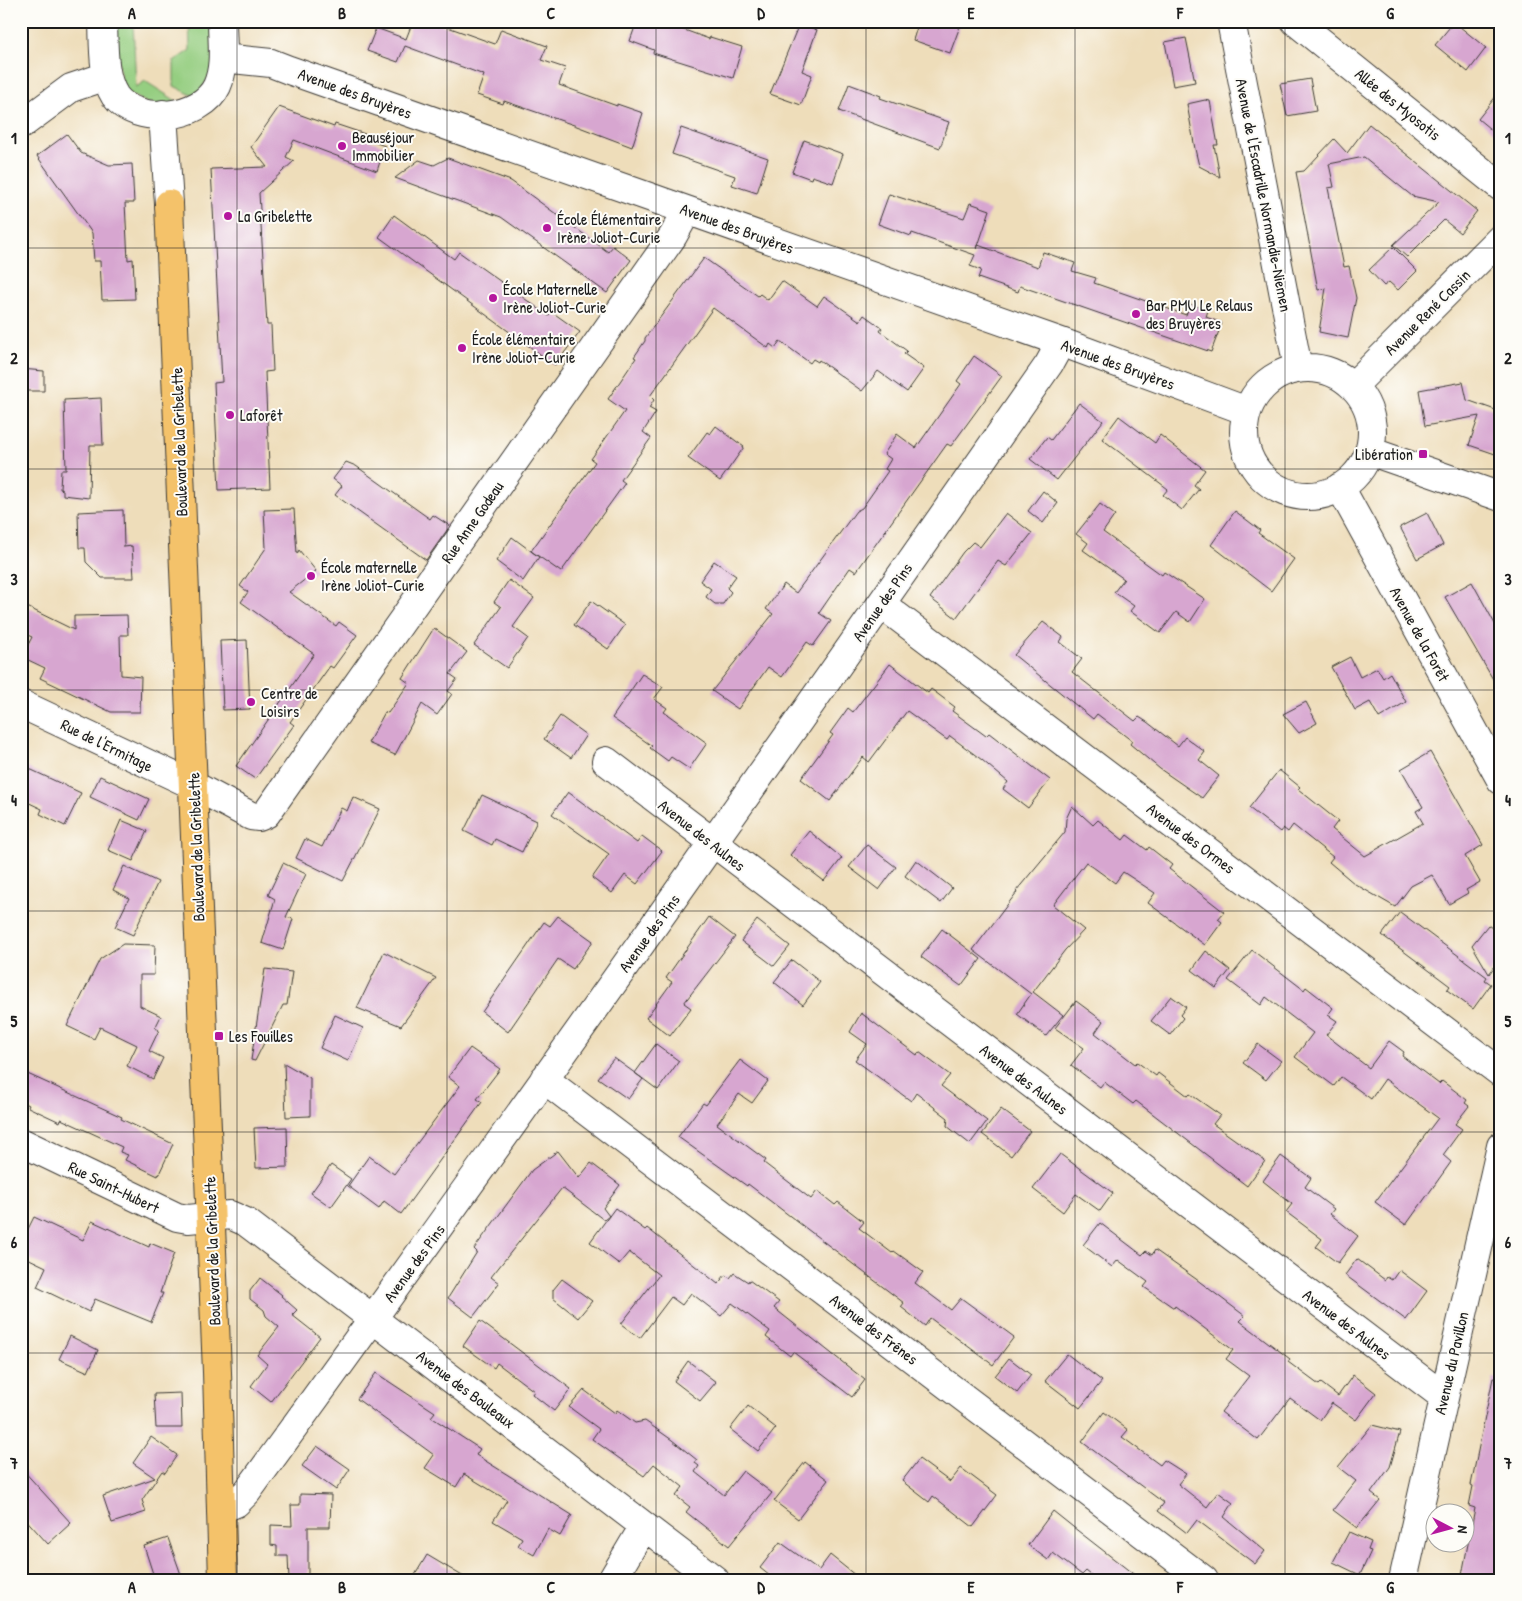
<svg xmlns="http://www.w3.org/2000/svg" width="1522" height="1601" font-family="'Patrick Hand',sans-serif">
  <rect width="100%" height="100%" fill="#fdfcf7"/>
  <filter id="ink" filterUnits="userSpaceOnUse"><feTurbulence type="fractalNoise" baseFrequency=".02" numOctaves="2"/><feDisplacementMap in="SourceGraphic" scale="10" xChannelSelector="R" yChannelSelector="G"/><feConvolveMatrix kernelMatrix="1 2 1 2 8 2 1 2 1" color-interpolation-filters="sRGB"/></filter>
  <filter id="wash" filterUnits="userSpaceOnUse"><feTurbulence type="fractalNoise" baseFrequency=".0096" numOctaves="4" result="noise"/><feDisplacementMap in="SourceGraphic" scale="20" xChannelSelector="R" yChannelSelector="G"/><feGaussianBlur stdDeviation="1.12" result="paint"/><feColorMatrix in="noise" values="0 0 0 0 0 0 0 0 0 0 0 0 0 0 0 0 0 1.4 0 .05"/><feComposite in="paint" operator="in"/></filter>
  <g filter="url(#wash)">
    <rect width="100%" height="100%" fill="#eeddba"/>
    <path fill="#95ce81" stroke="#58754e" d="M112,21H133L136,87L145,81L181,104L152,105L123,91Z
      M189,21H212L214,68L197,98L174,86V61L190,50Z"/>
    <g id="blocks">
      <path fill="#d7a6d0" d="M413,21H431L495,44L501,29L547,46L541,60L565,68L559,85L617,106V104L643,113L632,147L574,125L504,101L503,104L477,95L484,75L405,46L398,62L367,51L376,28L406,39Z
        M637,21H660L709,39L710,37L742,47L733,78L653,53L654,50L630,41Z
        M919,21H962L950,53L913,40Z
        M1454,22L1486,48L1468,72L1435,45Z
        M799,24L817,30L802,71L812,75L801,105L770,94Z
        M1186,38L1195,82L1173,86L1165,42Z
        M1310,79L1316,111L1287,116L1280,84Z
        M849,84L881,96L880,98L949,122L940,148L839,111Z
        M1501,90V138L1478,119Z
        M1205,100L1210,101L1218,145H1214L1220,177L1199,166L1195,149L1187,104Z
        M279,107L334,127L335,124L365,134L363,138L385,146L377,171L294,140L286,157L294,161L259,193L267,325H271L273,371L265,372L270,488L219,490L214,383L222,382L211,169L267,167L251,147Z
        M1369,124L1477,211L1460,233L1444,220L1407,257L1393,245L1439,202L1412,196L1364,157L1329,164L1334,187L1328,188L1344,267L1349,266L1356,298L1348,338L1319,332L1326,288L1318,290L1296,172L1304,171L1334,139L1347,153Z
        M681,128L768,158L757,193L732,185L735,176L672,154Z
        M67,134L81,153L109,165L132,164L134,203H125L128,260L133,259L135,299L102,300L100,261H94L92,233L37,156Z
        M804,140L843,154L833,183L812,176L811,179L792,172Z
        M448,158L511,181L608,252L613,246L631,260L607,293L501,217L395,178L419,160L434,165Z
        M889,194L964,218L970,203L990,210L977,249L978,245L1038,267L1043,252L1075,263L1072,271L1096,278L1094,283L1186,315L1190,304L1208,310L1206,317L1222,323L1211,352L1020,286L1018,292L978,278L981,270L970,266L975,255L912,233L911,236L878,224Z
        M394,215L454,259L459,252L549,316L552,312L580,332L555,365L379,237Z
        M1393,247L1417,271L1398,290L1389,282L1384,286L1369,270Z
        M704,258L758,296L760,294L768,300L782,281L817,306L824,296L860,321L864,315L882,328L880,331L907,351L904,354L924,368L907,392L878,371L862,391L819,360L818,362L813,359L810,363L780,341L775,348L770,344L768,348L713,308L650,396L654,400L649,408L656,412L643,432L651,438L621,480L625,483L561,572L531,551L595,462L591,459L625,411L608,399L636,358L634,357L645,341V338Z
        M974,356L1002,376L951,446L947,444L856,572L850,568L819,613L831,621L813,646L807,642L782,677L768,667L738,709L712,691L773,614L766,609L784,584L796,593L856,511L862,508L888,471L885,469L891,459L884,454L897,434L916,448L961,384L957,381Z
        M21,369L44,371V391H21Z
        M1463,382L1467,400L1501,412V456L1469,445L1479,416L1425,426L1419,390Z
        M101,398L103,445H90L89,498L63,495V490L60,489L61,470H66L64,400Z
        M1079,403L1103,421L1057,480L1030,459L1047,437L1051,440Z
        M1119,416L1155,443L1160,435L1205,470L1194,485L1199,489L1182,510L1163,495L1168,489L1102,439Z
        M716,426L744,447L720,481L688,458L707,432L710,434Z
        M346,462L356,466L430,519L433,515L450,526L426,560L335,495L342,486L333,479Z
        M1043,491L1058,503L1043,523L1028,511Z
        M1100,504L1115,515L1103,532L1162,575L1164,572L1205,599L1190,622L1176,612L1160,633L1130,611L1134,606L1114,592L1124,579L1083,550L1088,543L1076,534Z
        M294,509L297,554L299,550L316,571L289,592L336,626L339,622L357,635L333,668L330,666L290,722L294,725L255,779L236,766L314,654L241,602L248,592L240,586L266,548L264,510Z
        M123,510L124,547L132,546L134,578H102L86,562L85,548H79L78,512Z
        M1235,511L1260,530L1258,533L1294,559L1271,591L1211,545Z
        M1006,513L1032,533L1006,566L998,561L956,618L930,598L963,552L973,542L980,547Z
        M1427,513L1443,545L1417,559L1400,527Z
        M512,537L539,557L523,581L496,561Z
        M714,561L736,576L727,588L731,592L723,604H715L706,597L711,589L700,581Z
        M509,580L534,598L513,627L528,638L507,668L474,645L501,607L494,602Z
        M1472,582L1495,624L1501,621V693L1445,597Z
        M591,601L625,625L608,649L574,625Z
        M21,604L74,630V616L127,615L128,635H120L121,675L141,677L140,712H111L40,678L45,668L22,657L32,637L21,632Z
        M1043,622L1063,637L1060,642L1082,659L1072,672L1135,721L1139,717L1147,722L1178,746L1185,737L1205,752L1199,760L1219,776L1202,798L1160,769L1130,744L1132,741L1097,714L1093,719L1014,655Z
        M434,628L467,652L450,674L457,679L448,691L452,694L437,715L422,704L395,755L368,743L385,712L388,713L409,683L402,678Z
        M247,640L250,709L223,710L220,641Z
        M1350,657L1360,677L1377,668L1383,678L1390,673L1406,702L1379,718L1370,702L1355,710L1331,667Z
        M890,664L928,693L931,689L955,707L952,711L986,736L989,733L1050,780L1028,808L1003,789L1008,782L982,760L950,736L947,740L907,711L869,762L863,757L830,801L801,779L833,735L830,733L848,708L853,712Z
        M642,674L663,687L654,699L667,708L664,712L707,743L689,769L671,757L668,761L650,748L652,746L612,718Z
        M1306,702L1317,723L1299,733L1283,714Z
        M560,716L586,735L571,758L544,739Z
        M1430,752L1483,845L1465,856L1480,882L1466,890L1468,893L1449,904L1432,875L1411,886L1395,907L1355,884L1329,862L1333,857L1293,825L1288,832L1283,828L1280,832L1249,808L1279,770L1300,787L1298,789L1338,821L1332,829L1365,856L1423,823L1416,811L1423,807L1401,769Z
        M21,765L81,793L65,826L40,814L42,809L21,799Z
        M100,776L149,799L139,820L90,797Z
        M568,792L637,843L642,836L662,851L637,884L625,875L612,893L592,878L609,854L552,814Z
        M482,795L537,821L522,852L495,839L492,845L464,831Z
        M353,797L380,809L343,881L296,858L305,839L322,847L341,808L347,811Z
        M1072,806L1093,825L1098,820L1123,840L1127,835L1147,850L1149,847L1172,865L1169,869L1224,912L1218,919L1222,922L1205,945L1148,903L1155,893L1123,872L1115,883L1086,862L1053,905L1084,930L1065,950L1033,992L1063,1015L1046,1036L1017,1014L1031,994L973,950L1017,892L1016,891L1065,832L1066,819Z
        M121,820L147,831L133,861L108,850Z
        M809,831L842,858L824,881L790,855Z
        M867,845L896,867L879,890L849,867Z
        M916,860L952,888L941,903L905,876Z
        M283,863L306,874L286,917L293,919L283,950L262,943L275,899L268,895Z
        M124,866L158,882L133,935L115,927L129,898L113,890Z
        M1400,912L1487,977L1485,980L1491,984L1473,1009L1447,990L1450,986L1382,935Z
        M558,916L593,941L573,969L558,959L508,1032L482,1012L544,922L550,926Z
        M709,917L735,937L684,1003L691,1008L670,1036L646,1018L672,982L666,978Z
        M757,920L790,946L774,966L741,941Z
        M1488,925L1501,935V958L1489,974L1472,945Z
        M942,929L981,959L961,986L921,957Z
        M123,944L155,945L154,975H140V1006L161,1016L155,1028L159,1030L149,1051L163,1058L153,1079L127,1066L137,1045L100,1027L94,1039L67,1026L100,959Z
        M1252,950L1304,990L1306,987L1333,1008L1328,1015L1337,1021L1326,1035L1369,1068L1389,1041L1404,1052L1402,1056L1439,1084L1442,1081L1467,1100L1465,1103L1469,1106L1455,1124L1462,1129L1443,1155L1451,1162L1406,1225L1375,1202L1438,1118L1385,1079L1371,1099L1341,1077L1334,1086L1295,1057L1313,1033L1266,997L1261,1005L1228,980Z
        M1206,951L1230,970L1216,988L1192,970Z
        M384,952L436,978L401,1026L357,1008Z
        M792,960L820,982L803,1005L774,982Z
        M265,969L292,972L287,1005H283L255,1061L251,1060Z
        M1171,996L1186,1007L1180,1015L1183,1018L1170,1035L1151,1021Z
        M1076,1001L1103,1021L1095,1033L1135,1064L1137,1062L1156,1076L1158,1073L1188,1096L1190,1094L1220,1115L1213,1124L1265,1161L1247,1186L1136,1101L1133,1104L1104,1082L1100,1087L1071,1065L1084,1048L1055,1028Z
        M861,1013L917,1055L919,1052L950,1075L941,1086L987,1121L970,1144L947,1126L948,1118L916,1093L911,1101L855,1060L867,1044L850,1032Z
        M335,1015L363,1028L348,1061L320,1048Z
        M656,1044L679,1061L658,1090L635,1073Z
        M1258,1044L1281,1061L1266,1080L1243,1063Z
        M470,1048L500,1069L477,1099L482,1102L401,1214L384,1201L379,1209L348,1186L369,1156L394,1174L460,1086L448,1077Z
        M614,1058L643,1079L628,1099L598,1078Z
        M740,1060L768,1081L752,1103L739,1094L717,1124L766,1160L764,1163L811,1199L817,1191L835,1205L838,1202L864,1222L859,1228L892,1253L894,1251L923,1272L915,1283L951,1310L961,1298L1014,1337L993,1365L930,1318L925,1326L901,1307L904,1303L748,1184L747,1186L678,1137L703,1103L706,1105Z
        M284,1063L310,1078V1116L286,1117Z
        M21,1071L122,1117L121,1119L173,1144L158,1176L125,1160L128,1155L120,1152L122,1147L61,1119L60,1122L28,1107L29,1105L21,1101Z
        M1001,1109L1030,1131L1011,1156L982,1134Z
        M287,1127L288,1167L256,1168L254,1128Z
        M558,1151L579,1178L591,1163L620,1185L603,1208L609,1216L604,1220L562,1188L491,1277L499,1283L473,1317L448,1298L477,1252L474,1249L532,1170Z
        M1060,1154L1113,1193L1100,1211L1076,1194L1063,1212L1033,1189Z
        M1281,1156L1311,1178L1305,1187L1334,1209L1330,1214L1358,1236L1338,1263L1316,1247L1322,1239L1286,1212L1292,1204L1263,1181Z
        M331,1165L351,1179L331,1207L311,1193Z
        M615,1208L645,1230L647,1228L718,1284L725,1275L730,1278L734,1273L748,1282L749,1280L779,1302L774,1308L865,1380L852,1397L793,1352L790,1356L766,1337L770,1331L732,1303L721,1316L691,1293L682,1305L671,1297L640,1338L621,1324L659,1275L629,1252L619,1264L590,1242Z
        M34,1217L83,1240L92,1221L149,1247L150,1243L174,1253L160,1293H163L151,1322L95,1299L89,1312L37,1287L46,1267L21,1255V1243Z
        M1100,1223L1142,1255L1146,1251L1152,1255L1155,1250L1196,1279L1245,1316L1240,1321L1290,1359L1288,1362L1319,1385L1321,1383L1338,1396L1353,1375L1376,1393L1356,1420L1332,1403L1320,1420L1290,1398L1258,1440L1221,1412L1249,1376L1226,1359L1233,1350L1175,1306L1174,1308L1144,1287L1148,1282L1118,1260L1112,1267L1083,1245Z
        M1357,1259L1385,1280L1387,1277L1392,1280L1399,1270L1427,1291L1406,1320L1345,1275Z
        M260,1278L282,1295L281,1296L297,1310L292,1315L320,1337L271,1402L251,1386L267,1364L257,1355L279,1327L266,1316L264,1310L250,1299V1291Z
        M562,1279L592,1301L578,1318L553,1298V1290Z
        M480,1321L571,1389L554,1411L532,1394L534,1391L497,1363L494,1368L463,1346Z
        M70,1336L98,1350L88,1372L59,1359Z
        M1067,1354L1102,1381L1080,1408L1045,1381Z
        M1009,1358L1031,1375L1017,1393L995,1376Z
        M688,1361L716,1382L700,1401L674,1381Z
        M376,1373L435,1412L431,1417L480,1449L476,1455L572,1515L560,1536L548,1529L534,1555L518,1546L522,1538L493,1521L507,1500L464,1474L456,1487L425,1468L434,1455L357,1399Z
        M1493,1378L1501,1379V1491L1495,1520L1501,1521V1563L1497,1580H1461L1475,1508L1469,1506L1473,1486L1471,1485Z
        M584,1390L615,1413L617,1410L635,1423L645,1421L672,1440L697,1460L695,1463L699,1466L695,1472L724,1495L743,1471L772,1493L729,1546L686,1512L690,1507L676,1496L683,1487L654,1464L644,1476L592,1439L599,1429L569,1407Z
        M181,1393L182,1428H156L154,1394Z
        M748,1406L776,1428L758,1451L730,1429Z
        M1104,1412L1128,1430L1122,1437L1160,1465L1164,1460L1186,1474L1178,1484L1207,1507L1218,1492L1233,1503L1224,1517L1265,1551L1255,1564L1197,1520L1187,1533L1158,1511L1164,1503L1082,1442Z
        M1372,1425L1400,1432L1390,1467L1371,1493L1380,1500L1357,1528L1333,1510L1356,1481L1338,1467Z
        M151,1437L177,1455L165,1473L162,1471L142,1500L146,1512L112,1523L103,1496L155,1478L133,1463Z
        M317,1446L350,1469L336,1490L302,1466Z
        M919,1459L950,1482L961,1468L997,1495L973,1527L933,1496L929,1502L902,1481Z
        M805,1462L828,1480L798,1519L774,1501Z
        M21,1468L71,1523L48,1544L21,1514Z
        M300,1494L331,1495L330,1527H308V1580H289L288,1556H277V1546L271,1545V1525L292,1526L291,1505H300Z
        M1053,1511L1073,1527L1141,1580H1097L1086,1571L1082,1575L1053,1553L1048,1560L1028,1545Z
        M1349,1532L1371,1542L1368,1550L1371,1551L1360,1575L1333,1562Z
        M168,1538L183,1580H155L144,1546Z
        M780,1542L819,1570L830,1555L861,1580H775L760,1568Z
        M427,1555L469,1580H412Z"/>
    </g>
  </g>
  <g filter="url(#ink)">
    <use href="#blocks" fill-opacity="0" stroke="#3c3934" stroke-width="1"/>
    <g fill="none" stroke-linecap="round" stroke-linejoin="round">
      <g stroke="#3c3934" stroke-width="30">
        <path id="minor" d="M103,21C104,44 102,76 115,96C136,126 202,119 217,86C226,66 222,42 222,21
          M1231,21L1298,368
          M1295,21L1501,187
          M223,58L271,63L289,70L1061,342L1247,411
          M163,114L169,204
          M21,125L71,88L107,76
          M1244 432a64 64 0 1 1 128 0a64 64 0 1 1-128 0Z
          M1353,386L1501,238
          M1369,451L1501,497
          M1340,487L1501,780
          M881,604L1501,1073
          M21,704L193,785L251,816L259,817L266,814L673,236L687,211
          M606,761L1444,1397
          M544,1079L1204,1580
          M21,1142L177,1217L188,1219L230,1215L246,1222L715,1580
          M221,1509L236,1503L247,1492C519,1119 785,742 1049,364L1061,342
          M612,1580L644,1526
          M1403,1580L1501,1146"/>
      </g>
      <g stroke="#3c3934" stroke-width="30">
        <path id="major" d="M169,204L217,1372L223,1580"/>
      </g>
      <use href="#minor" stroke="#fff" stroke-width="28"/>
      <use href="#major" stroke="#f4c26a" stroke-width="28"/>
    </g>
  </g>
  <path fill="none" stroke="#1c1c1c" stroke-width="1" stroke-opacity="0.55" d="M237,21V1580M447,21V1580M656,21V1580M866,21V1580M1075,21V1580M1285,21V1580M21,248H1501M21,469H1501M21,690H1501M21,911H1501M21,1132H1501M21,1353H1501"/>
  <g fill="#b5179e" stroke="#fdfcf7" stroke-width="2">
    <circle cx="342" cy="146" r="5"/>
    <circle cx="228" cy="216" r="5"/>
    <circle cx="547" cy="228" r="5"/>
    <circle cx="493" cy="298" r="5"/>
    <circle cx="1136" cy="314" r="5"/>
    <circle cx="462" cy="348" r="5"/>
    <circle cx="230" cy="415" r="5"/>
    <rect x="1418" y="449" width="10" height="10" rx="2.5"/>
    <circle cx="311" cy="576" r="5"/>
    <circle cx="251" cy="702" r="5"/>
    <rect x="214" y="1031" width="10" height="10" rx="2.5"/>
  </g>
  <g text-anchor="middle" dominant-baseline="central" stroke-width="4" stroke-linejoin="round" paint-order="stroke">
    <g font-size="16" fill="#1c1c1c" stroke="#fdfcf7">
      <text transform="translate(355 93) rotate(20)">Avenue des Bruyères</text>
      <text transform="translate(1398 104) rotate(39)">Allée des Myosotis</text>
      <text transform="translate(1264 195) rotate(79)">Avenue de l'Escadrille Normandie-Niemen</text>
      <text transform="translate(737 228) rotate(20)">Avenue des Bruyères</text>
      <text transform="translate(1427 312) rotate(-45)">Avenue René Cassin</text>
      <text transform="translate(1118 364) rotate(20)">Avenue des Bruyères</text>
      <text transform="translate(179 442) rotate(-92)">Boulevard de la Gribelette</text>
      <text transform="translate(472 522) rotate(-55)">Rue Anne Godeau</text>
      <text transform="translate(882 602) rotate(-55)">Avenue des Pins</text>
      <text transform="translate(1420 634) rotate(61)">Avenue de la Forêt</text>
      <text transform="translate(107 745) rotate(26)">Rue de l'Ermitage</text>
      <text transform="translate(702 835) rotate(38)">Avenue des Aulnes</text>
      <text transform="translate(1191 838) rotate(37)">Avenue des Ormes</text>
      <text transform="translate(196 847) rotate(-92)">Boulevard de la Gribelette</text>
      <text transform="translate(649 933) rotate(-54)">Avenue des Pins</text>
      <text transform="translate(1024 1079) rotate(37)">Avenue des Aulnes</text>
      <text transform="translate(114 1187) rotate(26)">Rue Saint-Hubert</text>
      <text transform="translate(212 1251) rotate(-92)">Boulevard de la Gribelette</text>
      <text transform="translate(414 1263) rotate(-54)">Avenue des Pins</text>
      <text transform="translate(1347 1324) rotate(37)">Avenue des Aulnes</text>
      <text transform="translate(874 1329) rotate(37)">Avenue des Frênes</text>
      <text transform="translate(1451 1363) rotate(-77)">Avenue du Pavillon</text>
      <text transform="translate(466 1389) rotate(37)">Avenue des Bouleaux</text>
    </g>
    <g font-size="16" fill="#1c1c1c" stroke="#fdfcf7" text-anchor="start">
      <text x="352" y="137">Beauséjour<tspan x="352" dy="18">Immobilier</tspan></text>
      <text x="238" y="216">La Gribelette</text>
      <text x="557" y="219">École Élémentaire<tspan x="557" dy="18">Irène Joliot-Curie</tspan></text>
      <text x="503" y="289">École Maternelle<tspan x="503" dy="18">Irène Joliot-Curie</tspan></text>
      <text x="1146" y="305">Bar PMU Le Relaus<tspan x="1146" dy="18">des Bruyères</tspan></text>
      <text x="472" y="339">École élémentaire<tspan x="472" dy="18">Irène Joliot-Curie</tspan></text>
      <text x="240" y="415">Laforêt</text>
      <text x="1413" y="454" text-anchor="end">Libération</text>
      <text x="321" y="567">École maternelle<tspan x="321" dy="18">Irène Joliot-Curie</tspan></text>
      <text x="261" y="693">Centre de<tspan x="261" dy="18">Loisirs</tspan></text>
      <text x="229" y="1036">Les Fouilles</text>
    </g>
  </g>
  <rect width="1522" height="1601" fill="none" stroke="#fdfcf7" stroke-width="55"/>
  <g transform="translate(1450 1528) rotate(96)"><circle r="24" fill="#fdfcf7" stroke="#a3a29f"/>
  <path d="M0-4L9 19L0 12L-9 19Z" fill="#b5179e"/>
  <text y="-8" font-size="14" font-weight="bold" text-anchor="middle" fill="#1c1c1c">N</text>
  </g>
  <rect x="28" y="28" width="1466" height="1546" fill="none" stroke="#1c1c1c" stroke-width="2"/>
  <g font-size="16" text-anchor="middle" font-weight="bold" fill="#1c1c1c">
    <text x="132" y="19">A</text>
    <text x="342" y="19">B</text>
    <text x="551" y="19">C</text>
    <text x="761" y="19">D</text>
    <text x="971" y="19">E</text>
    <text x="1180" y="19">F</text>
    <text x="1390" y="19">G</text>
    <text x="14" y="144">1</text>
    <text x="1508" y="144">1</text>
    <text x="14" y="364">2</text>
    <text x="1508" y="364">2</text>
    <text x="14" y="585">3</text>
    <text x="1508" y="585">3</text>
    <text x="14" y="806">4</text>
    <text x="1508" y="806">4</text>
    <text x="14" y="1027">5</text>
    <text x="1508" y="1027">5</text>
    <text x="14" y="1248">6</text>
    <text x="1508" y="1248">6</text>
    <text x="14" y="1469">7</text>
    <text x="1508" y="1469">7</text>
    <text x="132" y="1593">A</text>
    <text x="342" y="1593">B</text>
    <text x="551" y="1593">C</text>
    <text x="761" y="1593">D</text>
    <text x="971" y="1593">E</text>
    <text x="1180" y="1593">F</text>
    <text x="1390" y="1593">G</text>
  </g>
</svg>
